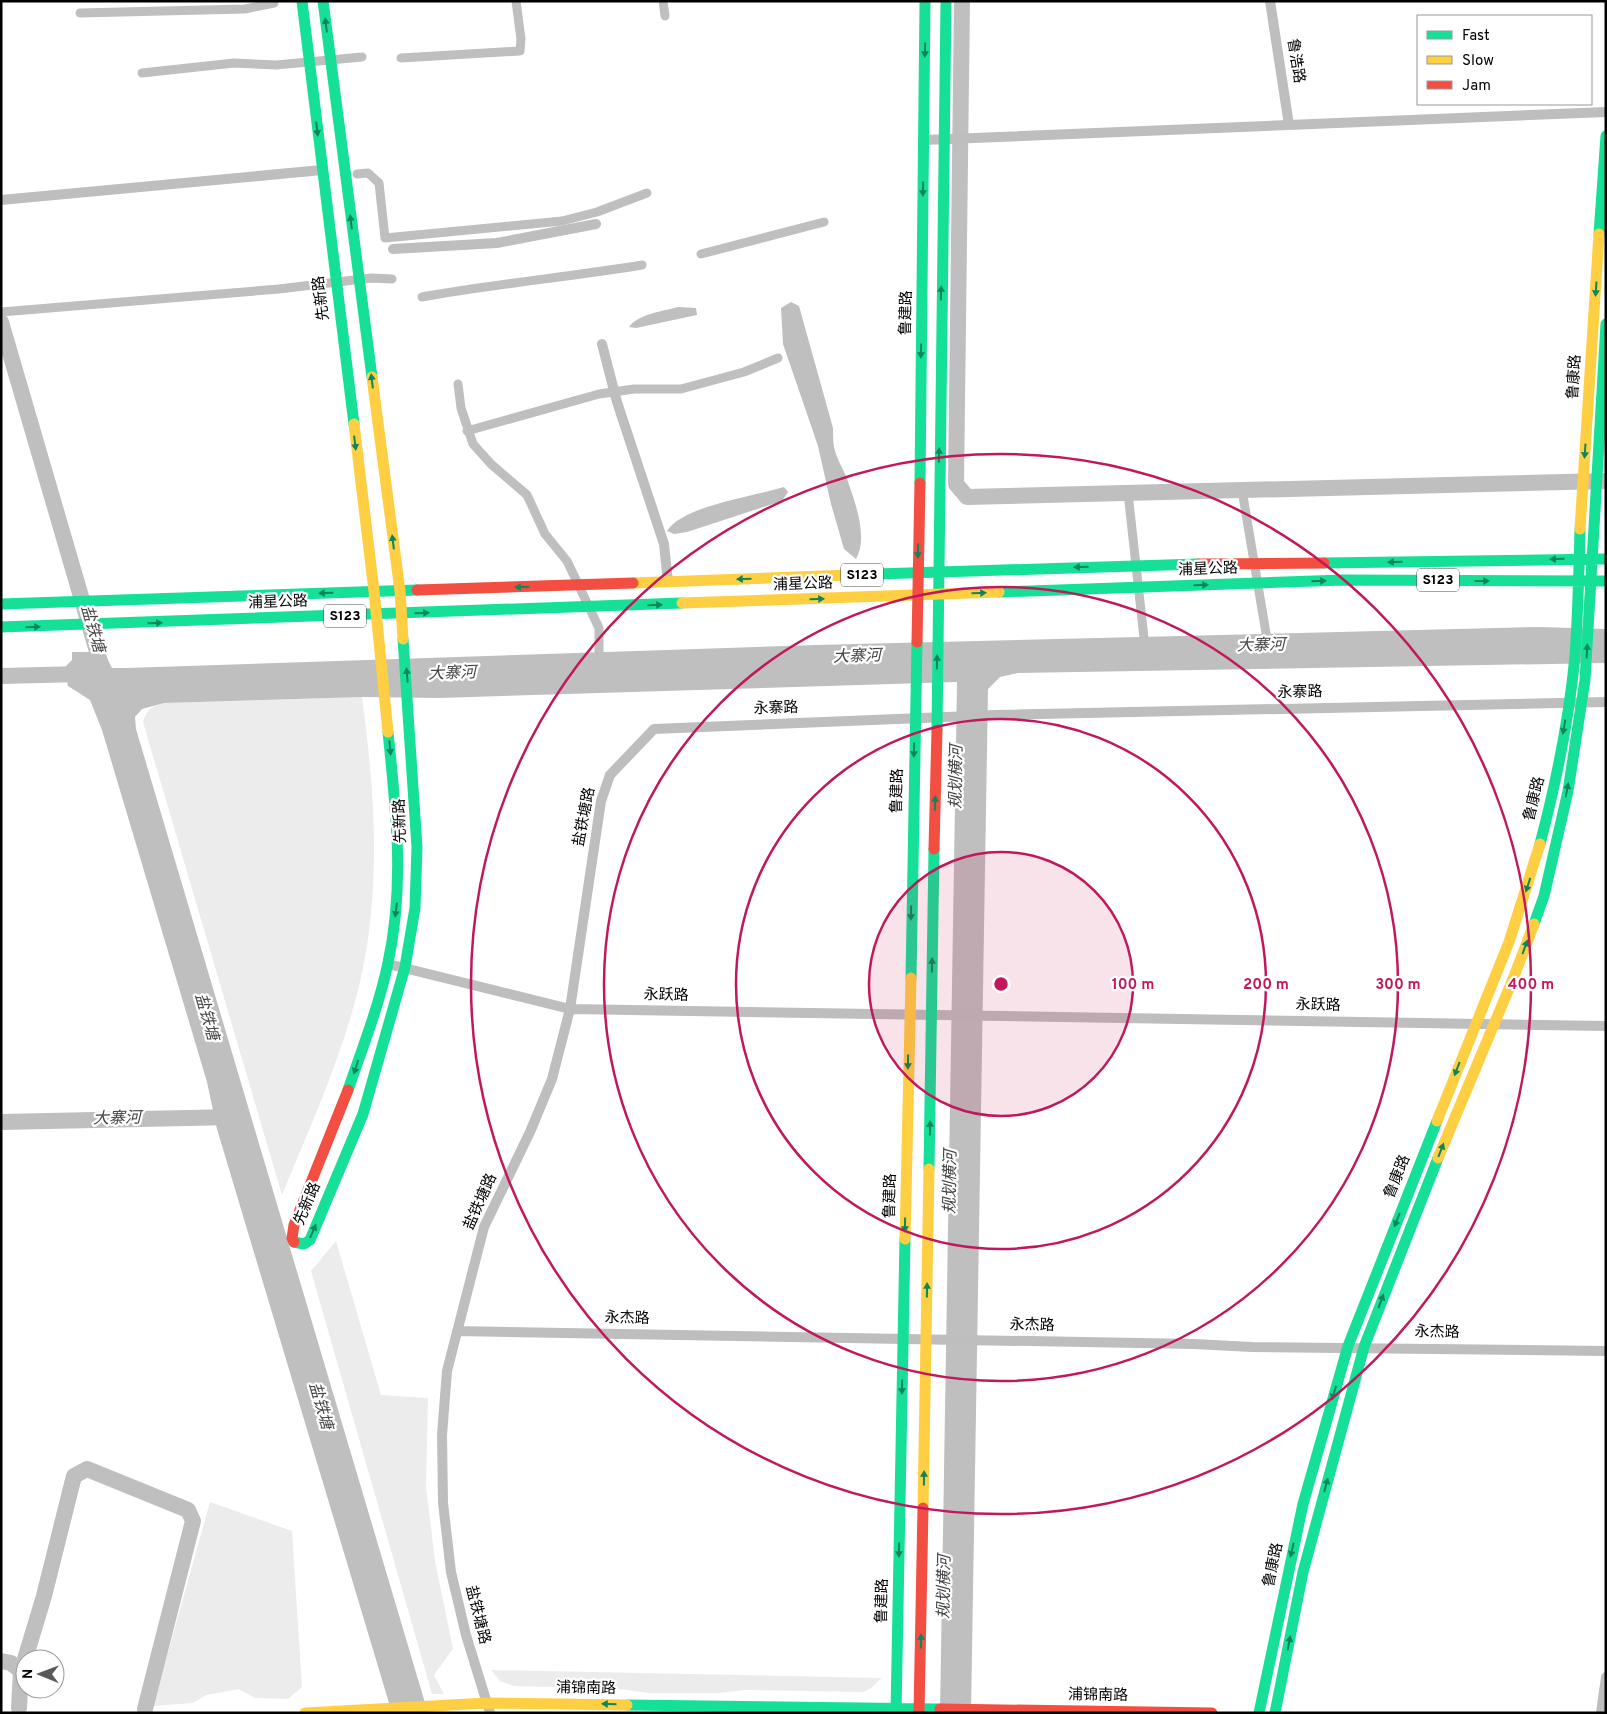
<svg xmlns="http://www.w3.org/2000/svg" width="1607" height="1714" font-family="Overpass,'Noto Sans SC',sans-serif">
  <rect width="100%" height="100%" fill="#fff"/>
  <path fill="#ececec" d="M362,697C375,793 382,890 359,986C342,1057 310,1127 282,1195L143,722C146,710 152,706 163,703Z
    M336,1241L381,1395L428,1398L426,1486L435,1561L453,1649L434,1675L444,1694H432L311,1271Z
    M210,1502L292,1531L302,1687L288,1699L255,1698L239,1689L206,1695L193,1703L153,1706Z
    M491,1670L882,1678L871,1688L864,1692L745,1690L719,1693H648L621,1689L514,1686L500,1681Z"/>
  <path fill="#bfbfbf" d="M791,302L799,306L833,428C833,434 833,441 834,447C836,457 842,467 846,476C854,499 869,537 856,559L844,549L831,504L818,446L783,344L781,308Z
    M678,307L696,308L697,315L636,328L629,327C638,314 664,311 678,307Z
    M784,487L788,492L782,501L687,532L674,534L667,531C682,506 755,496 784,487Z
    M1539,627L1606,629V663L1018,673L1000,677L988,689L971,1713H940L957,682L439,698L362,697L164,703L142,709L135,717L136,729L428,1713H392L217,1129L207,1082L102,730L90,700L68,686L64,668L72,660V652H104L112,668H126L816,645Z"/>
  <g fill="none" stroke-linecap="round" stroke-linejoin="round">
    <path stroke="#bfbfbf" stroke-width="9" d="M663,1L665,16
      M80,13L245,9L274,3
      M401,58L520,51L521,39L516,1
      M142,73L234,63L276,65L362,57
      M357,174L368,173L379,183L385,238L562,221L597,212L647,193
      M701,254L824,222
      M422,297C495,284 568,277 642,265
      M1,312L279,289L371,278L392,279
      M458,384L461,408L473,444L491,464L527,495L545,534L567,561L599,628V663
      M467,431L599,394L634,389H681L744,372L778,358
      M1242,490L1268,645
      M1128,493L1145,647"/>
    <path stroke="#bfbfbf" stroke-width="16" d="M962,1L956,484L967,497L1606,481
      M1,322L103,672
      M1,676L81,674L86,677
      M1,1122L234,1117
      M25,1659L44,1596L74,1476L87,1469L188,1510L193,1521L145,1709
      M1,1661L11,1663L21,1671L19,1708"/>
    <path stroke="#bebebe" stroke-width="10" d="M1270,1L1289,125
      M924,140L1606,112
      M1,200L322,170
      M393,249L497,243L596,224
      M602,344L617,402L664,544L668,582
      M388,964L570,1009L1606,1026
      M457,1331L1194,1344L1252,1347L1606,1351
      M490,1713L466,1635L451,1572L443,1503L442,1435L447,1371L484,1227L530,1132L552,1079L570,1009L601,801L610,775L654,729L995,715L1606,702
      M1601,1713L1606,1677"/>
    <path stroke="#16e098" stroke-width="11" d="M302,1L354,424
      M323,1L372,377
      M1599,234L1606,136
      M920,483L925,1
      M1324,563L1606,559
      M877,574L1198,564
      M999,592L1343,580L1606,581
      M1,604L417,590
      M1,627L682,603
      M937,730L946,1
      M1540,844C1556,783 1569,720 1575,656C1578,614 1579,572 1580,529
      M1534,924L1544,896L1568,791L1585,680L1606,324
      M911,978L917,642
      M348,1090C362,1049 379,1006 388,963C405,884 396,811 388,732
      M929,1169L934,849
      M294,1242L304,1244L310,1240L363,1114L405,967L415,908L417,847L403,639
      M627,1705L940,1709
      M896,1713L905,1239
      M1259,1713L1303,1504L1348,1346L1437,1121
      M1275,1713L1303,1572L1364,1347L1438,1158"/>
    <path stroke="#ffcf43" stroke-width="11" d="M372,377L400,591L403,639
      M354,424L374,591L388,732
      M1580,529L1599,234
      M633,583L877,574
      M682,603L999,592
      M1437,1121L1509,942L1540,844
      M1438,1158L1513,979L1534,924
      M905,1239L911,978
      M923,1508L929,1169
      M305,1713L487,1703L627,1705"/>
    <path stroke="#f24e42" stroke-width="11" d="M1198,564L1324,563
      M417,590L633,583
      M917,642L920,483
      M934,849L937,730
      M294,1242L292,1238L294,1225L348,1090
      M940,1709L1212,1713
      M919,1713L923,1508"/>
  </g>
  <defs><path id="oneway-solid" d="M-6-.8H1V-3.2L6.5 0L1 3.2V.8H-6Z" transform="scale(1.25)"/></defs>
  <g fill="#0d865b">
    <use href="#oneway-solid" transform="translate(326 25) rotate(-97)"/>
    <use href="#oneway-solid" transform="translate(925 50) rotate(91)"/>
    <use href="#oneway-solid" transform="translate(317 129) rotate(83)"/>
    <use href="#oneway-solid" transform="translate(923 189) rotate(91)"/>
    <use href="#oneway-solid" transform="translate(351 222) rotate(-97)"/>
    <use href="#oneway-solid" transform="translate(1596 289) rotate(94)"/>
    <use href="#oneway-solid" transform="translate(941 293) rotate(-89)"/>
    <use href="#oneway-solid" transform="translate(921 351) rotate(91)"/>
    <use href="#oneway-solid" transform="translate(372 381) rotate(-97)"/>
    <use href="#oneway-solid" transform="translate(355 443) rotate(83)"/>
    <use href="#oneway-solid" transform="translate(1585 451) rotate(94)"/>
    <use href="#oneway-solid" transform="translate(939 455) rotate(-89)"/>
    <use href="#oneway-solid" transform="translate(393 542) rotate(-97)"/>
    <use href="#oneway-solid" transform="translate(918 551) rotate(91)"/>
    <use href="#oneway-solid" transform="translate(1557 559) rotate(179)"/>
    <use href="#oneway-solid" transform="translate(1395 562) rotate(179)"/>
    <use href="#oneway-solid" transform="translate(1081 567) rotate(178)"/>
    <use href="#oneway-solid" transform="translate(744 579) rotate(178)"/>
    <use href="#oneway-solid" transform="translate(1319 581) rotate(-2)"/>
    <use href="#oneway-solid" transform="translate(1482 581)"/>
    <use href="#oneway-solid" transform="translate(1201 585) rotate(-2)"/>
    <use href="#oneway-solid" transform="translate(522 587) rotate(178)"/>
    <use href="#oneway-solid" transform="translate(326 593) rotate(178)"/>
    <use href="#oneway-solid" transform="translate(979 593) rotate(-2)"/>
    <use href="#oneway-solid" transform="translate(817 599) rotate(-2)"/>
    <use href="#oneway-solid" transform="translate(655 605) rotate(-2)"/>
    <use href="#oneway-solid" transform="translate(422 613) rotate(-2)"/>
    <use href="#oneway-solid" transform="translate(155 623) rotate(-2)"/>
    <use href="#oneway-solid" transform="translate(33 627) rotate(-1)"/>
    <use href="#oneway-solid" transform="translate(1587 651) rotate(-87)"/>
    <use href="#oneway-solid" transform="translate(937 662) rotate(-89)"/>
    <use href="#oneway-solid" transform="translate(407 675) rotate(-95)"/>
    <use href="#oneway-solid" transform="translate(1564 727) rotate(100)"/>
    <use href="#oneway-solid" transform="translate(390 748) rotate(85)"/>
    <use href="#oneway-solid" transform="translate(914 750) rotate(91)"/>
    <use href="#oneway-solid" transform="translate(1567 790) rotate(-79)"/>
    <use href="#oneway-solid" transform="translate(935 803) rotate(-89)"/>
    <use href="#oneway-solid" transform="translate(1528 885) rotate(108)"/>
    <use href="#oneway-solid" transform="translate(396 910) rotate(97)"/>
    <use href="#oneway-solid" transform="translate(911 913) rotate(91)"/>
    <use href="#oneway-solid" transform="translate(1525 947) rotate(-70)"/>
    <use href="#oneway-solid" transform="translate(932 965) rotate(-89)"/>
    <use href="#oneway-solid" transform="translate(908 1062) rotate(91)"/>
    <use href="#oneway-solid" transform="translate(356 1067) rotate(108)"/>
    <use href="#oneway-solid" transform="translate(1457 1069) rotate(111)"/>
    <use href="#oneway-solid" transform="translate(930 1128) rotate(-89)"/>
    <use href="#oneway-solid" transform="translate(1441 1150) rotate(-69)"/>
    <use href="#oneway-solid" transform="translate(1397 1220) rotate(112)"/>
    <use href="#oneway-solid" transform="translate(905 1225) rotate(91)"/>
    <use href="#oneway-solid" transform="translate(313 1231) rotate(-67)"/>
    <use href="#oneway-solid" transform="translate(927 1290) rotate(-89)"/>
    <use href="#oneway-solid" transform="translate(1381 1301) rotate(-70)"/>
    <use href="#oneway-solid" transform="translate(902 1387) rotate(91)"/>
    <use href="#oneway-solid" transform="translate(1334 1393) rotate(106)"/>
    <use href="#oneway-solid" transform="translate(924 1478) rotate(-89)"/>
    <use href="#oneway-solid" transform="translate(1326 1485) rotate(-75)"/>
    <use href="#oneway-solid" transform="translate(899 1550) rotate(91)"/>
    <use href="#oneway-solid" transform="translate(1292 1550) rotate(103)"/>
    <use href="#oneway-solid" transform="translate(921 1641) rotate(-89)"/>
    <use href="#oneway-solid" transform="translate(1289 1643) rotate(-79)"/>
    <use href="#oneway-solid" transform="translate(609 1704) rotate(-179)"/>
  </g>
  <circle cx="1001" cy="984" r="132" fill="#c2185b" fill-opacity=".12"/>
  <g fill="none" stroke="#c2185b" stroke-width="2.5">
    <circle cx="1001" cy="984" r="132"/>
    <circle cx="1001" cy="984" r="265"/>
    <circle cx="1001" cy="984" r="397"/>
    <circle cx="1001" cy="984" r="530"/>
  </g>
  <g text-anchor="middle" dominant-baseline="central" stroke-width="4.5" stroke-linejoin="round" paint-order="stroke">
    <g fill="#fff" stroke="#4c4c4c" stroke-width="1">
      <rect x="841" y="563.5" width="42" height="23" rx="4"/>
      <rect x="1417" y="568.5" width="42" height="23" rx="4"/>
      <rect x="324" y="604.5" width="42" height="23" rx="4"/>
    </g>
    <g font-size="14" font-weight="bold" fill="#000">
      <text x="862" y="575">S123</text>
      <text x="1438" y="580">S123</text>
      <text x="345" y="616">S123</text>
    </g>
    <g font-size="15" fill="#000" stroke="#fff">
      <text transform="translate(1295 61) rotate(81)">鲁浩路</text>
      <text transform="translate(322 298) rotate(-97)">先新路</text>
      <text transform="translate(907 313) rotate(-89)">鲁建路</text>
      <text transform="translate(1575 377) rotate(-86)">鲁康路</text>
      <text transform="translate(1208 570) rotate(-2)">浦星公路</text>
      <text transform="translate(803 585) rotate(-2)">浦星公路</text>
      <text transform="translate(278 603) rotate(-2)">浦星公路</text>
      <text transform="translate(1300 693) rotate(-1)">永寨路</text>
      <text transform="translate(776 709) rotate(-2)">永寨路</text>
      <text transform="translate(898 791) rotate(-89)">鲁建路</text>
      <text transform="translate(1535 799) rotate(-76)">鲁康路</text>
      <text transform="translate(585 817) rotate(-79)">盐铁塘路</text>
      <text transform="translate(401 821) rotate(-92)">先新路</text>
      <text transform="translate(666 996) rotate(1)">永跃路</text>
      <text transform="translate(1318 1006) rotate(1)">永跃路</text>
      <text transform="translate(1398 1177) rotate(-68)">鲁康路</text>
      <text transform="translate(891 1196) rotate(-89)">鲁建路</text>
      <text transform="translate(481 1202) rotate(-66)">盐铁塘路</text>
      <text transform="translate(308 1204) rotate(-67)">先新路</text>
      <text transform="translate(627 1319) rotate(1)">永杰路</text>
      <text transform="translate(1032 1326) rotate(1)">永杰路</text>
      <text transform="translate(1437 1333) rotate(1)">永杰路</text>
      <text transform="translate(1274 1565) rotate(-78)">鲁康路</text>
      <text transform="translate(883 1601) rotate(-89)">鲁建路</text>
      <text transform="translate(477 1615) rotate(76)">盐铁塘路</text>
      <text transform="translate(586 1689) rotate(1)">浦锦南路</text>
      <text transform="translate(1098 1696) rotate(1)">浦锦南路</text>
    </g>
    <g font-size="16" font-style="italic" fill="#444" stroke="#fff">
      <text transform="translate(92 629) rotate(74)">盐铁塘</text>
      <text transform="translate(1261 646) rotate(-1)">大寨河</text>
      <text transform="translate(857 657) rotate(-2)">大寨河</text>
      <text transform="translate(452 674) rotate(-2)">大寨河</text>
      <text transform="translate(957 777) rotate(-89)">规划横河</text>
      <text transform="translate(206 1017) rotate(74)">盐铁塘</text>
      <text transform="translate(117 1119) rotate(-1)">大寨河</text>
      <text transform="translate(951 1182) rotate(-89)">规划横河</text>
      <text transform="translate(320 1406) rotate(74)">盐铁塘</text>
      <text transform="translate(945 1587) rotate(-89)">规划横河</text>
    </g>
  </g>
  <circle cx="1001" cy="984" r="8" fill="#c2185b" stroke="#fff" stroke-width="2.5"/>
  <g font-size="15" text-anchor="middle" font-weight="bold" fill="#c2185b" stroke="#fff" stroke-width="4.5" stroke-linejoin="round" paint-order="stroke">
    <text x="1133" y="989">100 m</text>
    <text x="1266" y="989">200 m</text>
    <text x="1398" y="989">300 m</text>
    <text x="1531" y="989">400 m</text>
  </g>
  <rect width="1607" height="1714" fill="none" stroke="#000000" stroke-width="5"/>
  <rect x="1417" y="15" width="175" height="90" fill="#ffffff" stroke="#999999"/>
  <rect x="1427" y="31" width="25" height="8" fill="#16e098" stroke="#999999"/>
  <text x="1462" y="40" font-size="15" fill="#000000">Fast</text>
  <rect x="1427" y="56" width="25" height="8" fill="#ffcf43" stroke="#999999"/>
  <text x="1462" y="65" font-size="15" fill="#000000">Slow</text>
  <rect x="1427" y="81" width="25" height="8" fill="#f24e42" stroke="#999999"/>
  <text x="1462" y="90" font-size="15" fill="#000000">Jam</text>
  <g transform="translate(40 1674) rotate(271)"><circle r="24" fill="#ffffff" stroke="#999999"/>
  <path d="M0-4L9 19L0 12L-9 19Z" fill="#595959"/>
  <text y="-8" font-size="14" font-weight="bold" text-anchor="middle" fill="#000000">N</text>
  </g>
</svg>
